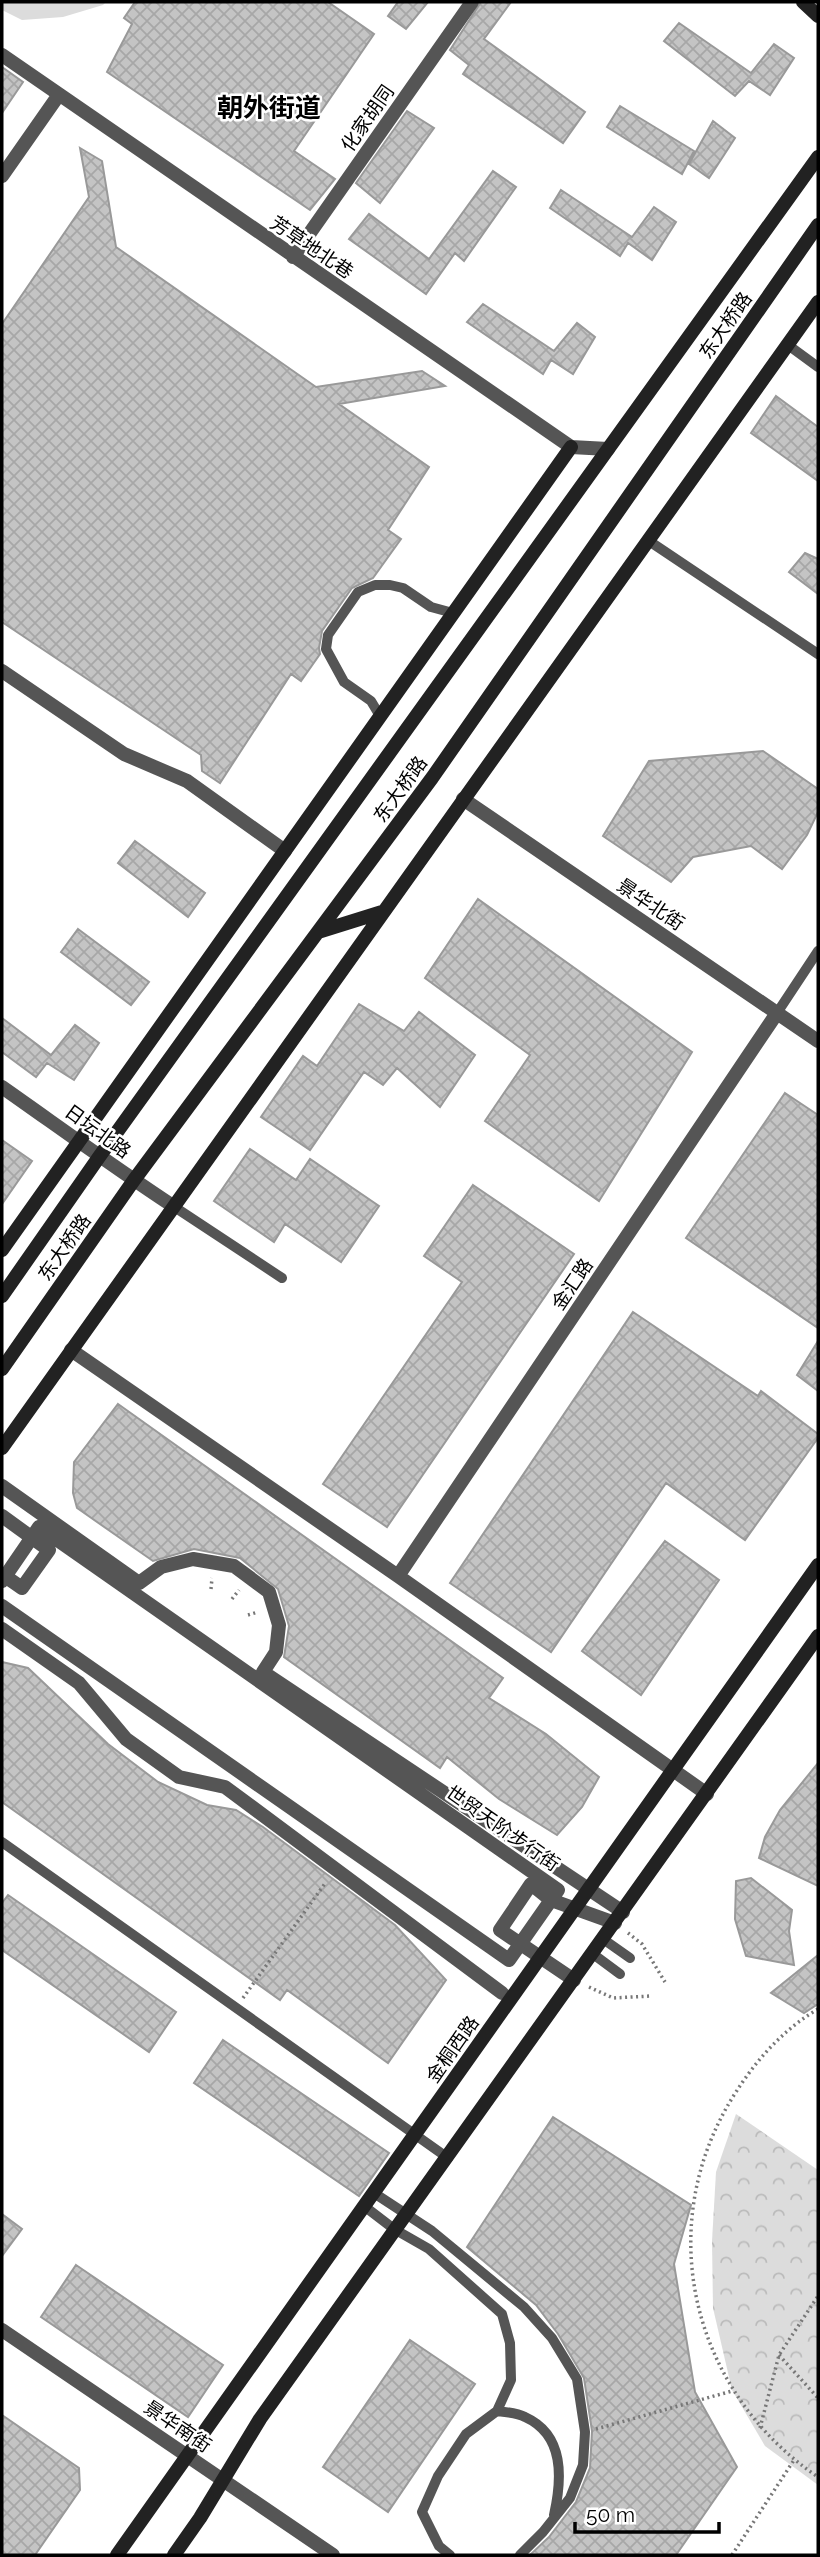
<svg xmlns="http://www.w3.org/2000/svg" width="820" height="2557" font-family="Raleway,'Noto Sans SC',sans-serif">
  <defs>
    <pattern id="park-crowns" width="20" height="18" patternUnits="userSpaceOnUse" patternTransform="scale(1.75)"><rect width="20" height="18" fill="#dcdcdc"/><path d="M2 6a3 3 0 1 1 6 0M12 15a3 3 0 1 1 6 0" fill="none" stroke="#bbb"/></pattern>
    <pattern id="building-cross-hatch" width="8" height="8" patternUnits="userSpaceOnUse" patternTransform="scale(1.75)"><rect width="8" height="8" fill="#c4c4c4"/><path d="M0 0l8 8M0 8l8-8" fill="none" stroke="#a7a7a7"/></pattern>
  </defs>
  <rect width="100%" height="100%" fill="#fff"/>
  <path fill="#dcdcdc" d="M2,2H106L103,5L63,17L22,20L2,10Z"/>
  <path fill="url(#park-crowns)" d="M736,2114L818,2170V2485L765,2446L732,2390L713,2308L712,2241L716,2172Z"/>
  <path fill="url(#building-cross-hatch)" stroke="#999" stroke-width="2" d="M135,2H328L374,34L294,151L335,179L310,210L107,72L132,24L124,18Z
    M398,2H428L406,29L388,16Z
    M481,2H511L484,39L585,112L563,143L463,74L469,65L450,50Z
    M679,23L751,73L774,44L794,58L770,95L749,81L735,96L664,41Z
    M2,67L23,82L2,113Z
    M620,106L694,151L682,174L607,127Z
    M407,111L434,128L380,203L356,183Z
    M713,121L735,138L709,178L689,164Z
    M80,148L102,161L116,247L316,387L422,371L445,386L339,404L429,467L388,530L401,539L373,578L352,588L322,631L319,648L320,654L301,681L291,674L220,783L202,771L201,755L2,622V324L89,197Z
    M493,171L516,187L464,261L455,253L426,294L349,239L369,214L429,259Z
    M561,190L632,237L654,207L676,222L652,260L628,243L620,256L550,208Z
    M483,304L554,351L577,323L595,337L573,374L551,360L543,374L467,322Z
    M776,396L818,427V481L751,433Z
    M805,553L818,559V594L789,572Z
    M763,751L818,789V812L807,835L782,869L751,846L693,857L671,882L603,836L649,761Z
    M135,841L205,893L188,917L118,863Z
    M478,899L692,1052L599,1201L485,1121L530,1055L425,978Z
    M78,929L149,982L131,1005L61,952Z
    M359,1004L404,1031L419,1012L475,1055L440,1107L397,1068L383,1085L364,1072L310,1150L261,1117L303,1056L317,1066Z
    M2,1018L51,1055L75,1025L99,1043L74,1080L47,1063L36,1077L2,1052Z
    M785,1093L818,1115V1328L686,1238Z
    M2,1140L32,1161L2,1204Z
    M250,1149L296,1180L310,1159L379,1206L341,1262L285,1224L274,1242L214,1201Z
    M473,1185L574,1254L387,1527L323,1484L462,1282L424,1256Z
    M633,1312L758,1396L761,1391L818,1434V1438L745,1540L666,1483L551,1652L450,1583Z
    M818,1341V1391L797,1375Z
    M118,1404L503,1678L489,1698L546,1734L599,1777L582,1807L557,1835L499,1799L447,1757L440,1768L284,1657L289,1626L278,1589L240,1558L194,1549L153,1561L77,1508L73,1493L74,1462Z
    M665,1541L719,1580L641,1695L582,1651Z
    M2,1662L28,1668L108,1744L158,1782L207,1805L236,1810L263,1827L395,1925L446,1980L388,2063L287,1990L280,2000L2,1802Z
    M818,1763V1886L759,1858L765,1837L780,1810Z
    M751,1878L792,1910L789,1931L794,1965L746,1956L735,1919L736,1881Z
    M8,1895L176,2012L149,2052L2,1950V1903Z
    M818,1955V2004L804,2013L771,1993Z
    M223,2040L389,2153L359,2196L194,2083Z
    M553,2117L691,2205L674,2264L695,2392L737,2467L676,2555H530L549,2537L576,2502L590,2468L592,2431L584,2378L558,2334L536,2305L467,2247Z
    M2,2214L22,2229L2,2256Z
    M76,2265L223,2365L188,2417L41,2317Z
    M410,2340L475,2384L388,2512L323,2467Z
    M2,2415L79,2468L80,2490L35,2555H2Z"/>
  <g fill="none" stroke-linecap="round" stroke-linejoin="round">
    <path stroke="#777" stroke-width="3.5" stroke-dasharray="2 3.5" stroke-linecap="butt" d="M211,1589L212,1578
      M232,1599L239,1590
      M248,1615L258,1612
      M628,1933L642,1944L665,1982
      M589,1987L613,1998L651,1996
      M243,1998L326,1882
      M818,2009C784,2029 757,2059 736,2092C651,2223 690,2390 818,2477
      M779,2355L818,2398
      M760,2428L779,2355L818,2296
      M596,2429L732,2391
      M732,2555L794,2460"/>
    <path stroke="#555" stroke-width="10" d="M788,345L818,367
      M649,541L818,654
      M380,716L371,701L344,682L326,649L328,635L358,592L375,585H390L403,588L431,607L453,613
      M777,1013L818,951
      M173,1206L282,1278
      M2,1842L448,2158
      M603,1939L630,1958
      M593,1954L620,1974
      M374,2193L432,2231L524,2307L552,2338L577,2379L585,2432L583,2465L570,2498L543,2532L520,2555
      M364,2206L394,2229L429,2249L502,2314L510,2343L511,2380L497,2411L466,2434L438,2476L422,2512L439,2546L450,2555
      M497,2411C506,2412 517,2413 525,2417C565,2435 562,2479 554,2515"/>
    <path stroke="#555" stroke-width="14" d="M2,55L571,447L608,449
      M2,176L58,96
      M293,257L472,2
      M2,671L124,754L187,781L285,851
      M463,799L818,1041
      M2,1087C59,1127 115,1168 173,1206
      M71,1350L398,1576L707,1794
      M2,1486L139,1583L161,1567L193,1559L234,1566L269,1592L279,1625L276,1652L263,1672L623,1912
      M2,1516L49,1550L22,1588L2,1574
      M398,1576L777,1013
      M2,1581L39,1527L558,1890L509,1960L2,1606
      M2,1629L79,1683L126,1739L179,1777L225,1787L502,1993
      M574,1980L500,1930L531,1884L551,1900L615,1923
      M2,2330L333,2555"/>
    <path stroke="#222" stroke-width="14" d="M803,2L818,16
      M318,932L382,912
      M2,1250L571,447
      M2,1296L99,1157L818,157
      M2,1369L134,1180L432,778L818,225
      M2,1448L818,302
      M117,2555L818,1565
      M174,2555L200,2518L260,2419L818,1636"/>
  </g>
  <g text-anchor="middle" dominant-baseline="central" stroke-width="5" stroke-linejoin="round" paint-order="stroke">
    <g font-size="19" fill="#000" stroke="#fff">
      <text transform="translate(367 118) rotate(-55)">化家胡同</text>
      <text transform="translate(312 247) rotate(34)">芳草地北巷</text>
      <text transform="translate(725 325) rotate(-55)">东大桥路</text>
      <text transform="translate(400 789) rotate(-54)">东大桥路</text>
      <text transform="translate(651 904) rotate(34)">景华北街</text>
      <text transform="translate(98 1131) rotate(36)">日坛北路</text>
      <text transform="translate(64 1247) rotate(-55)">东大桥路</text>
      <text transform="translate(572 1284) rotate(-56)">金汇路</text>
      <text transform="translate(503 1828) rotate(35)">世贸天阶步行街</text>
      <text transform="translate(452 2049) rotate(-55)">金桐西路</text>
      <text transform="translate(178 2426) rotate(34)">景华南街</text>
    </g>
    <g font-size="26" font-weight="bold" fill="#000" stroke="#fff">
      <text x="269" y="108">朝外街道</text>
    </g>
  </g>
  <rect width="820" height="2557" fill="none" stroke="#000000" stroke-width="7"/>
  <path d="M575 2522v10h144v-10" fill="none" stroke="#000000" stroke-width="3.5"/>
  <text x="586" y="2522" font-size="21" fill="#000000" stroke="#ffffff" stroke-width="5" paint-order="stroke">50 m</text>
</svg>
